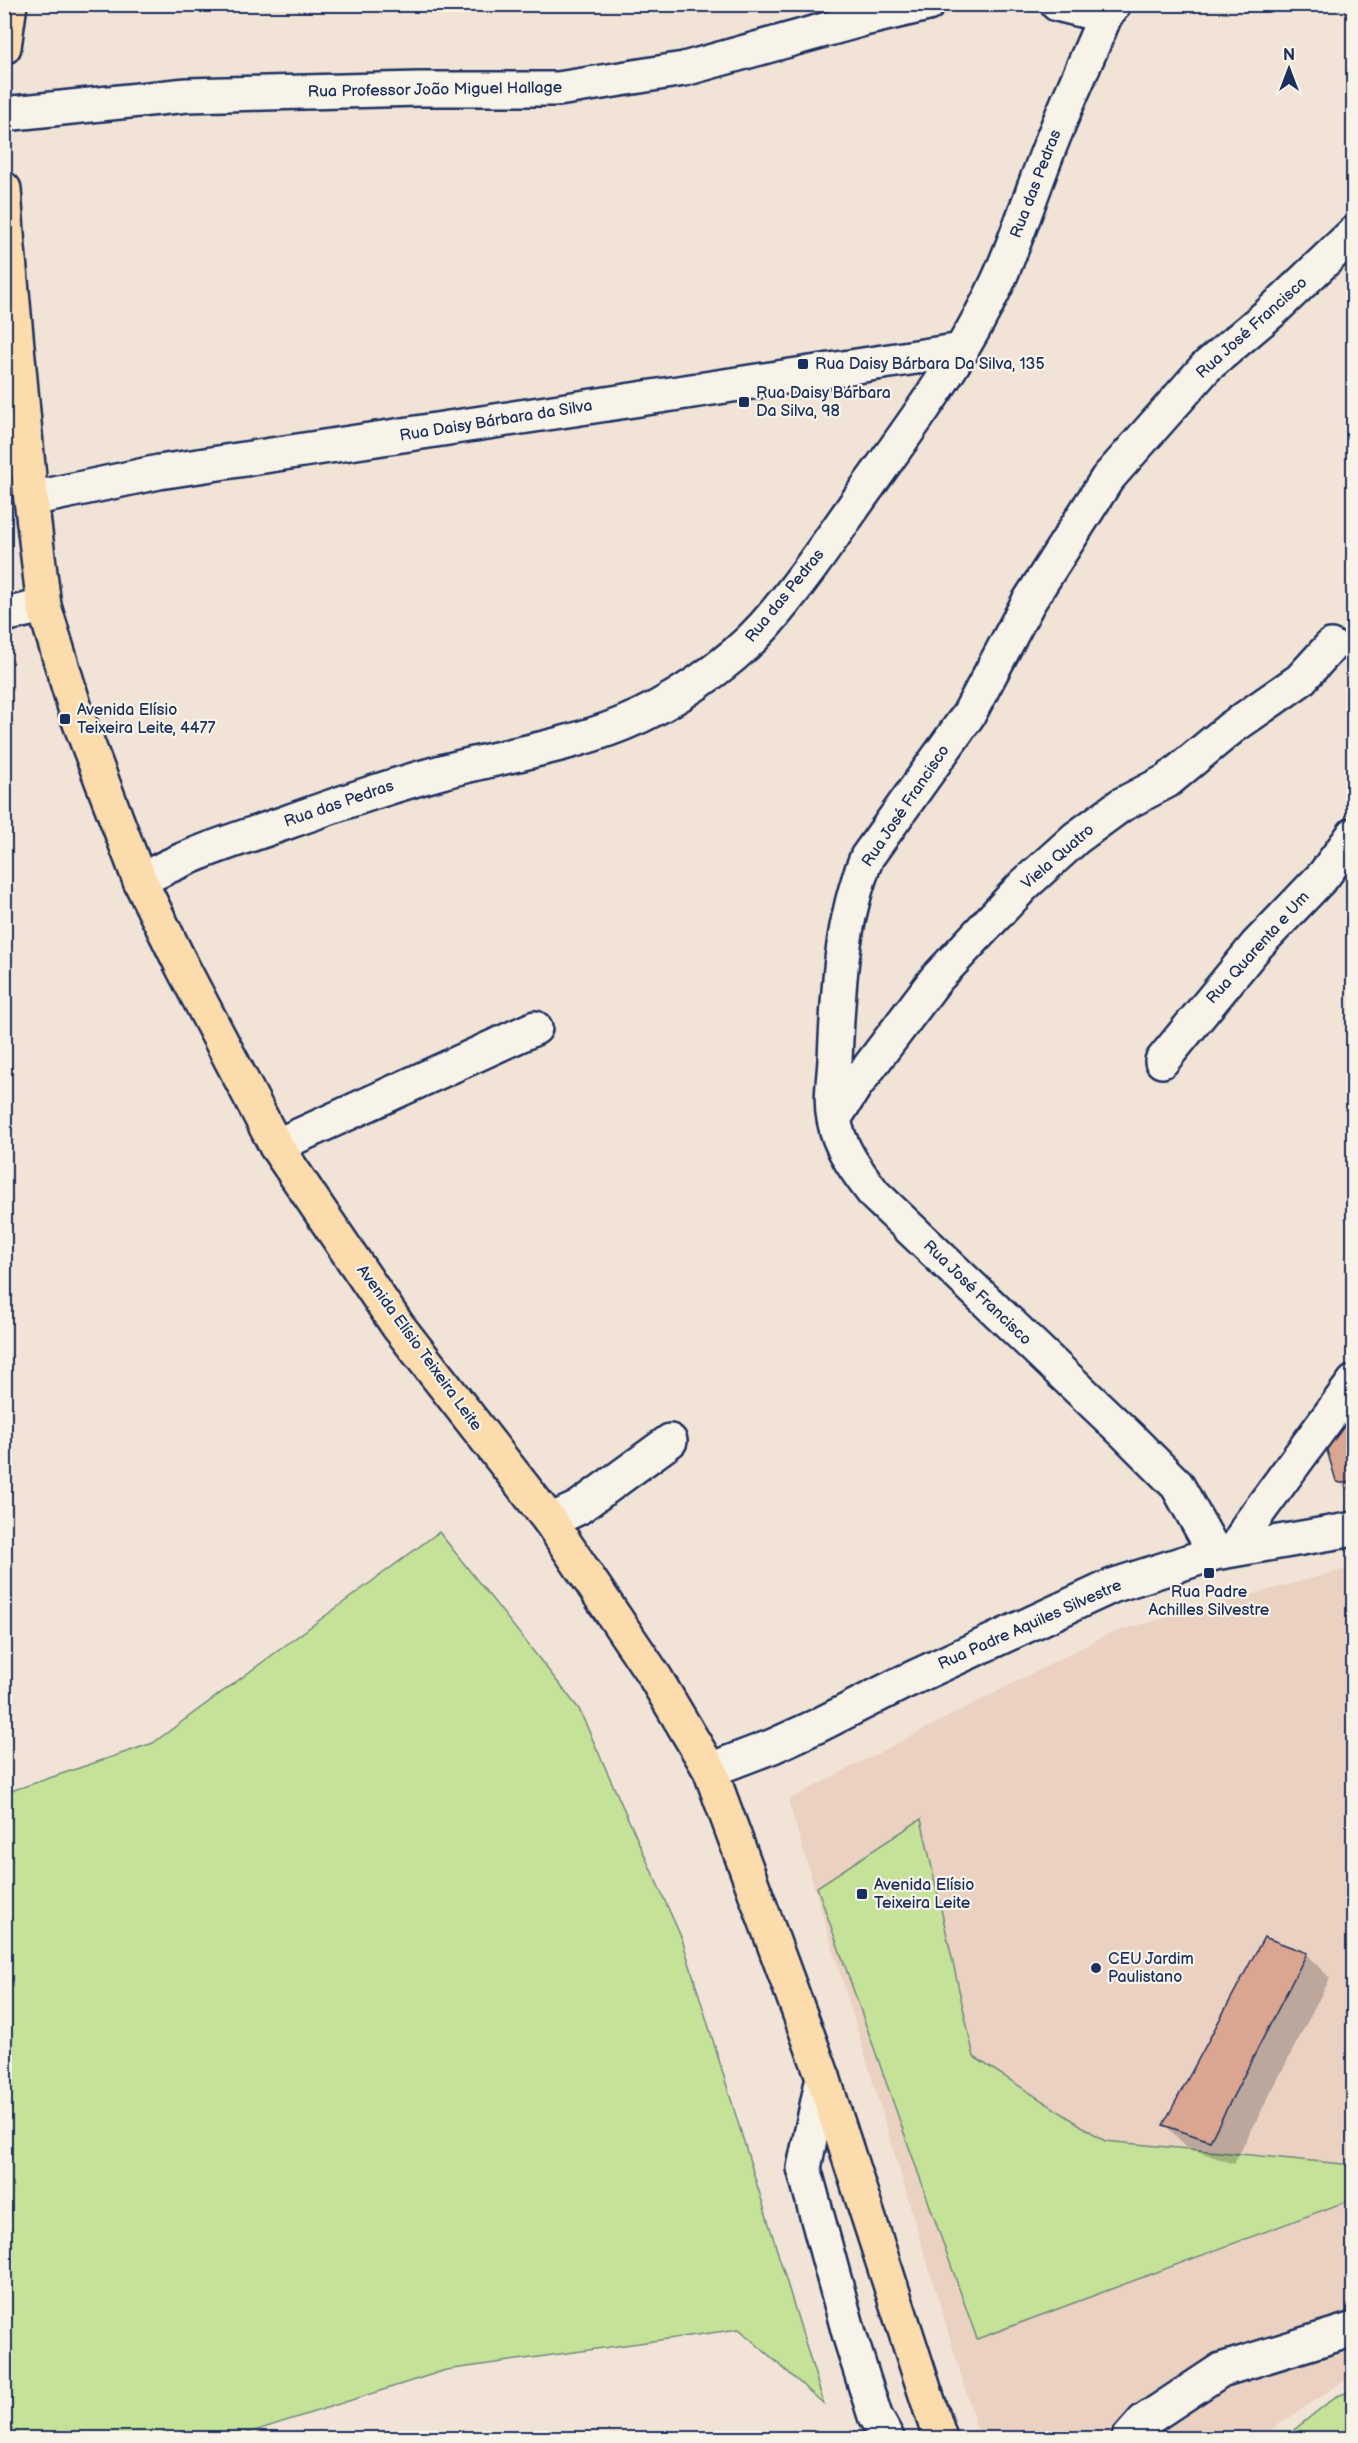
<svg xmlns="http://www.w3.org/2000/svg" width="1358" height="2443" font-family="'Balsamiq Sans',sans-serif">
  <rect width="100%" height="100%" fill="#f1e4d7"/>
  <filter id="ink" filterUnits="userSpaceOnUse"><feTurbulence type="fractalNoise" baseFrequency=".0167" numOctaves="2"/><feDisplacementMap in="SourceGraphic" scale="12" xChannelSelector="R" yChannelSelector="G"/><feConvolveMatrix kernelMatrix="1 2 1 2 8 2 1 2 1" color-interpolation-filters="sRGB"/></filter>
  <g filter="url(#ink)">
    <path fill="#ead1c2" d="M1353,1567V2375L1259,2438H980L788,1800L1110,1633Z"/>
    <path fill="#c5e299" stroke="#70887c" stroke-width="1.5" d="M439,1532L579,1709L682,1939L824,2404L739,2329L446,2370L232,2438H5V1793L153,1743Z
      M921,1819L974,2057L1105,2141L1353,2165V2199L977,2339L817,1887Z
      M1353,2390V2438H1284L1335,2397Z"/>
    <path fill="#0003" d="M4,1332L10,1360L4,1361Z
      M1354,1416V1496L1337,1480Z
      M1265,1939L1306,1954L1330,1978L1234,2164L1188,2148L1165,2125Z"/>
    <path fill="#dba691" stroke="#1b2f5e" stroke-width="1.5" d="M1354,1413V1482L1340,1483L1336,1481L1326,1447Z
      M1264,1937L1307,1953L1210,2141L1163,2125Z"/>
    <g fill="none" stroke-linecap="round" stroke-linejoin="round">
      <g stroke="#1b2f5e" stroke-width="38">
        <path id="minor" d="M1057,4L1105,16
          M4,114L187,95L419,89H558L684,69L864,19L928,4
          M31,499L159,472L962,350
          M4,615L44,606
          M140,881C185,855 233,841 282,824C341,803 400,782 461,767C515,754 570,745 622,724C670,705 730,664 764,626C801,584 832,537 864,492C913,424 963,357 998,281C1020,232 1035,181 1056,131C1071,93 1089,55 1105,16L1114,4
          M1162,1061L1256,946L1324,875L1354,834
          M834,1119L855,1086L936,979L1024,885L1076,838L1121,805L1167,781L1231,728L1300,680L1331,646
          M276,1146L535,1028
          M550,1521L578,1508L670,1441
          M1237,1548L1249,1525L1354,1382
          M1215,1553L1177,1485L1127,1435L875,1195C858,1173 839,1148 834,1119C830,1100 834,1079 835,1060C838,991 841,920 867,857L969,714L1028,603L1107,479L1206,367L1270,313L1354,233
          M710,1770L773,1746L817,1726L902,1683L1112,1586L1215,1553L1354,1529
          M823,2077L804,2168L850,2337L875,2416L887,2438
          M1129,2438L1144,2421L1221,2370L1354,2329"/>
      </g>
      <g stroke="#1b2f5e" stroke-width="38">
        <path id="major" d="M4,47L10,4
          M4,189L8,248L31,499L44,606L78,718L140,881L183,968L276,1146L398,1326L550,1521L655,1677L710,1770L823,2077L940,2438"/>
      </g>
      <use href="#minor" stroke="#f7f3e8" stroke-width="33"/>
      <use href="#major" stroke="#fcdcac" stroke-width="33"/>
    </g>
  </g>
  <g fill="#1b2f5e" stroke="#f7f3e8" stroke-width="2">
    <rect x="797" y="358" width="12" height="12" rx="3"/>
    <rect x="738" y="396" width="12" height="12" rx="3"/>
    <rect x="59" y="713" width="12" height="12" rx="3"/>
    <rect x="1203" y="1567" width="12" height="12" rx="3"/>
    <rect x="856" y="1888" width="12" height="12" rx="3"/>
    <circle cx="1096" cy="1968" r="6"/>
  </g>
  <g text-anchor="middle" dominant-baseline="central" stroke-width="4.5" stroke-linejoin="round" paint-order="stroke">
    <g font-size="16" fill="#1b2f5e" stroke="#f7f3e8">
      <text transform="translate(435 90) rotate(-1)">Rua Professor João Miguel Hallage</text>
      <text transform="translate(1036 184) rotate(-69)">Rua das Pedras</text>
      <text transform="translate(1252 328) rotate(-42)">Rua José Francisco</text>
      <text transform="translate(496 421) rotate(-9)">Rua Daisy Bárbara da Silva</text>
      <text transform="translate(785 596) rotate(-51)">Rua das Pedras</text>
      <text transform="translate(339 804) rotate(-19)">Rua das Pedras</text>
      <text transform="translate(906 806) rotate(-56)">Rua José Francisco</text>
      <text transform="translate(1058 857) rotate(-41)">Viela Quatro</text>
      <text transform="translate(1258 948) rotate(-48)">Rua Quarenta e Um</text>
      <text transform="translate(977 1293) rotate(44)">Rua José Francisco</text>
      <text transform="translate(419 1348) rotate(54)">Avenida Elísio Teixeira Leite</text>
      <text transform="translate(1030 1625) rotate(-24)">Rua Padre Aquiles Silvestre</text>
    </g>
    <g font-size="16" fill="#1b2f5e" stroke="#f7f3e8" text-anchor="start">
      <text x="815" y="364">Rua Daisy Bárbara Da Silva, 135</text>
      <text x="756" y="393">Rua Daisy Bárbara<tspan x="756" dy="18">Da Silva, 98</tspan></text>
      <text x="77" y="710">Avenida Elísio<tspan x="77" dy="18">Teixeira Leite, 4477</tspan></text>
      <text x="1209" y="1592" text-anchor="middle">Rua Padre<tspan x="1209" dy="18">Achilles Silvestre</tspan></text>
      <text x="874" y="1885">Avenida Elísio<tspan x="874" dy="18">Teixeira Leite</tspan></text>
      <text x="1108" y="1959">CEU Jardim<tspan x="1108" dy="18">Paulistano</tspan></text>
    </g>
  </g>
  <rect width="1358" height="2443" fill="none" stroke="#f7f3e8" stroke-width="24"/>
  <rect x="12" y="12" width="1334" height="2419" fill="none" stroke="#1b2f5e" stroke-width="2" filter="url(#ink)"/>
  <g transform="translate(1289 69)" stroke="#f7f3e8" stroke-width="4.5" paint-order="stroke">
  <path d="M0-4.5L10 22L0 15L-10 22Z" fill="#1b2f5e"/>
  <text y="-9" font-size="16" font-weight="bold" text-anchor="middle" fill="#1b2f5e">N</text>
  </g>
</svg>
